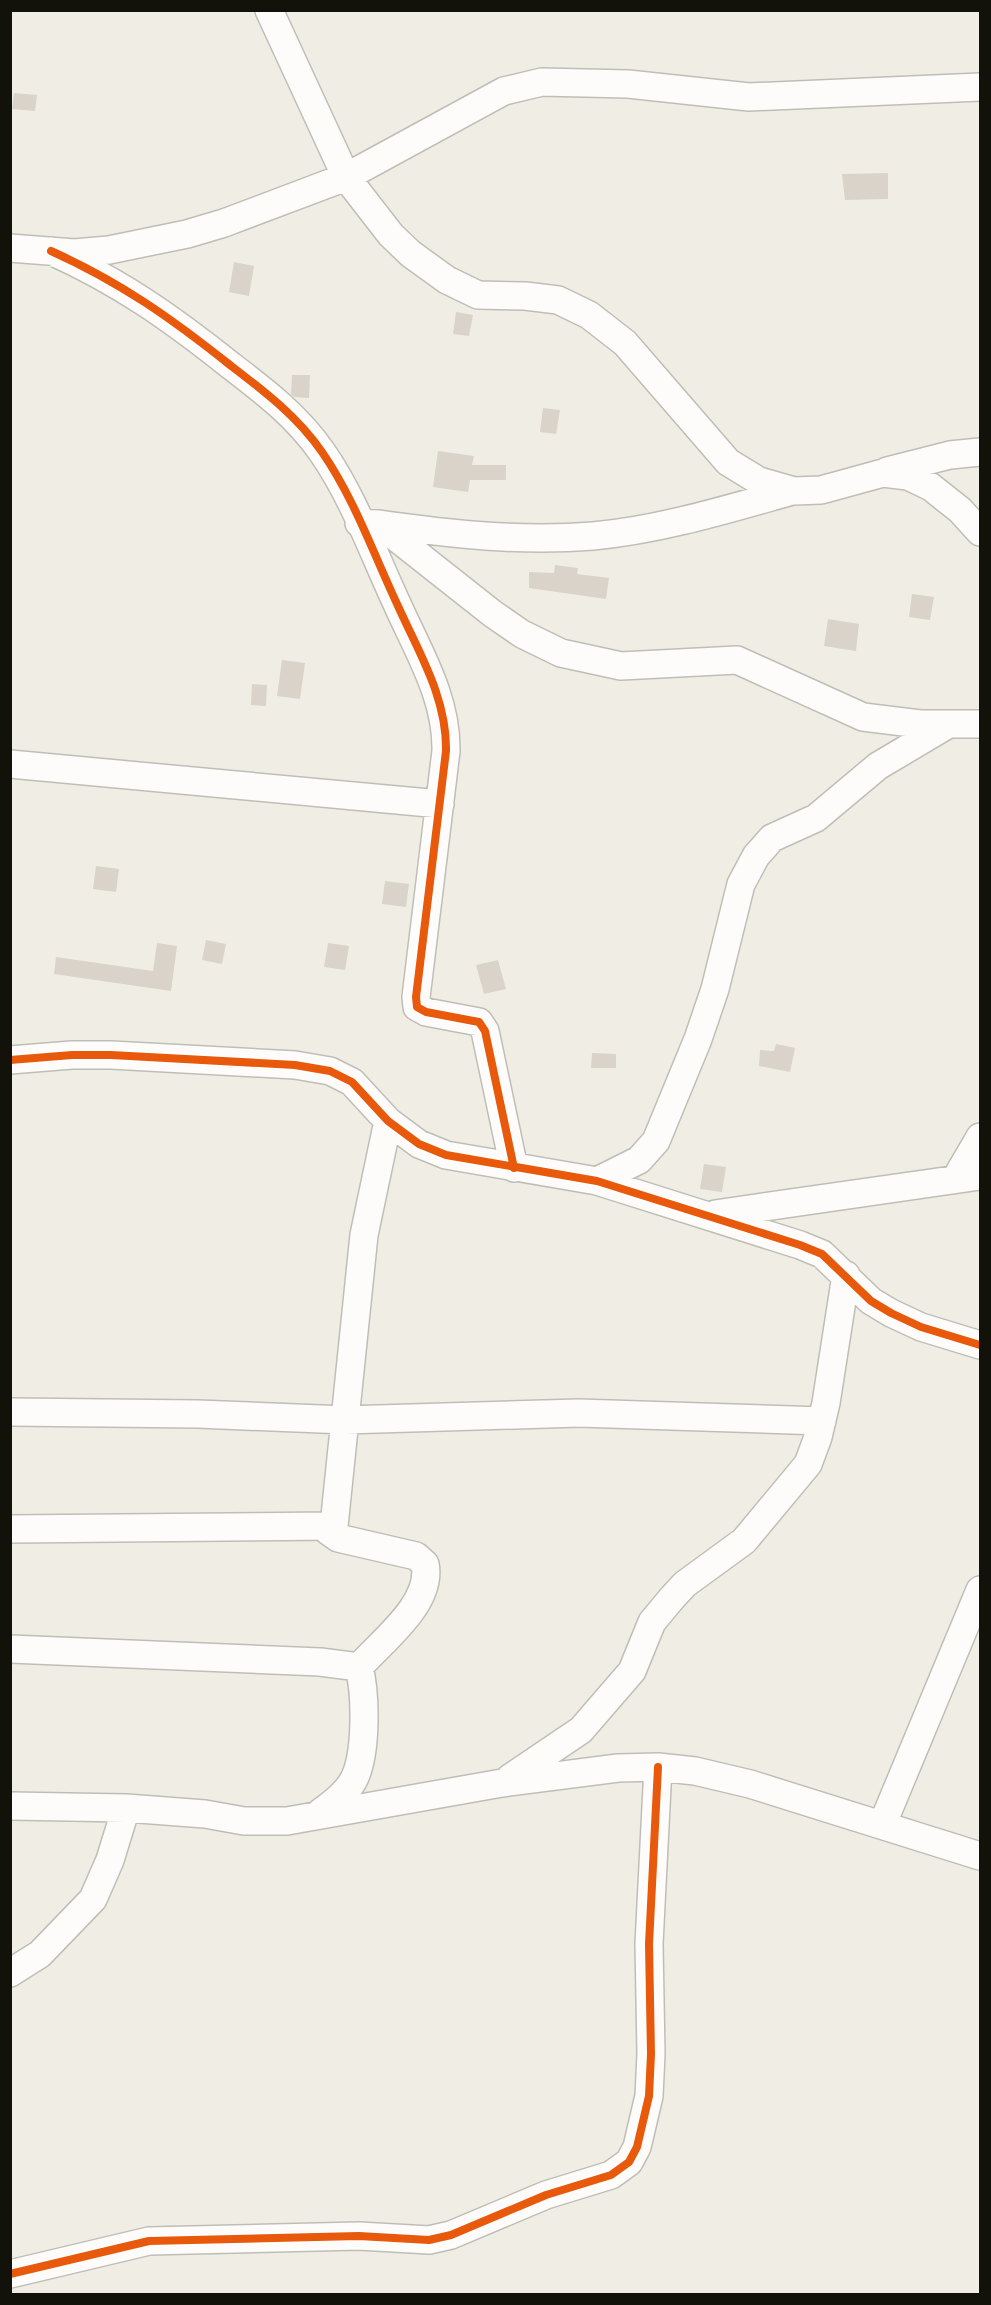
<svg xmlns="http://www.w3.org/2000/svg" width="991" height="2305" font-family="'Noto Serif',serif">
  <rect width="100%" height="100%" fill="#f0eee4"/>
  <path fill="#d9d3ca" d="M14,93L37,95L35,111L12,109Z
    M888,173V199L845,200L842,174Z
    M234,262L254,266L249,296L229,292Z
    M456,312L473,315L469,336L453,334Z
    M292,375H310L309,398L294,397L291,394Z
    M543,408L560,410L556,434L540,432Z
    M438,451L474,456L472,465H506V480H470L468,492L433,487Z
    M555,565L578,568L577,574L609,578L606,599L529,588V572L554,573Z
    M912,594L934,597L930,620L909,617Z
    M828,619L859,624L856,651L824,646Z
    M282,660L305,663L300,699L277,696Z
    M252,684L267,685L266,706L251,705Z
    M96,866L119,869L116,892L93,889Z
    M385,881L409,884L406,907L382,904Z
    M206,940L226,944L222,964L202,960Z
    M157,943L177,946L171,991L54,974L56,957L153,971Z
    M328,943L349,946L345,970L324,967Z
    M498,960L506,989L484,994L476,965Z
    M776,1044L795,1048L790,1072L759,1066L760,1050L774,1051Z
    M592,1053L616,1054V1068H591Z
    M704,1164L726,1167L722,1192L700,1189Z"/>
  <g fill="none" stroke-linecap="round" stroke-linejoin="round">
    <g stroke="#bfbeb6" stroke-width="30">
      <path id="minor" d="M269,10L346,177L391,235L411,254L447,280L478,295L525,296L558,300L589,315L625,343L728,462L759,481L794,491L821,490L883,473L908,476L931,487L960,510L980,532
        M10,248L74,253L109,250L187,234L224,223L346,177L504,91L542,82L628,84L749,97L980,87
        M51,251C120,282 171,318 230,365C264,391 297,416 322,452C354,498 374,555 398,606C419,653 447,698 446,751L416,997L417,1007L426,1012L479,1022L485,1031L514,1168
        M887,471L950,455L980,452
        M359,523L379,524L493,614L522,634L561,653L621,666L737,660L863,717L920,724H980
        M379,524C450,534 521,542 593,536C660,530 728,509 792,491
        M10,764L440,804
        M10,1060L72,1055H111L295,1065L330,1071L352,1082L388,1121L419,1144L446,1155L597,1181L800,1245L822,1254L871,1301L891,1313L921,1327L980,1345
        M956,1178L980,1137
        M597,1181L639,1160L656,1141L698,1039L715,989L741,884L756,856L772,838L816,818L878,766L947,725
        M715,1214L980,1176
        M10,1412L198,1414L345,1420L579,1413L822,1421
        M10,1529L334,1526
        M10,1649L320,1662L359,1667
        M359,1667C383,1640 433,1603 425,1564L416,1556L338,1538L328,1531L334,1526L364,1235L388,1121
        M510,1778L581,1730L632,1671L652,1622L672,1598L685,1584L744,1541L808,1464L818,1437L826,1403L846,1275
        M10,1806L126,1808L205,1814L244,1821H287L502,1783L618,1768L658,1767L695,1771L750,1784L980,1856
        M316,1816C330,1805 344,1796 353,1781C367,1756 366,1695 359,1667
        M883,1823L980,1590
        M10,1973L40,1954L93,1899L110,1860L126,1808
        M10,2274L149,2241L359,2236L429,2240L451,2235L546,2195L611,2175L629,2162L637,2147L649,2096L651,2054L649,1944L658,1767"/>
    </g>
    <use href="#minor" stroke="#fdfcfb" stroke-width="27"/>
    <g stroke="#fff" stroke-width="11">
      <path id="cycleway" d="M51,251C120,282 171,318 230,365C264,391 297,416 322,452C354,498 374,555 398,606C419,653 447,698 446,751L416,997L417,1007L426,1012L479,1022L485,1031L514,1168
        M10,1060L72,1055H111L295,1065L330,1071L352,1082L388,1121L419,1144L446,1155L597,1181L800,1245L822,1254L871,1301L891,1313L921,1327L980,1345
        M10,2274L149,2241L359,2236L429,2240L451,2235L546,2195L611,2175L629,2162L637,2147L649,2096L651,2054L649,1944L658,1767"/>
    </g>
    <use href="#cycleway" stroke="#e8590c" stroke-width="8"/>
  </g>
  <rect width="991" height="2305" fill="none" stroke="#12110a" stroke-width="24"/>
</svg>
